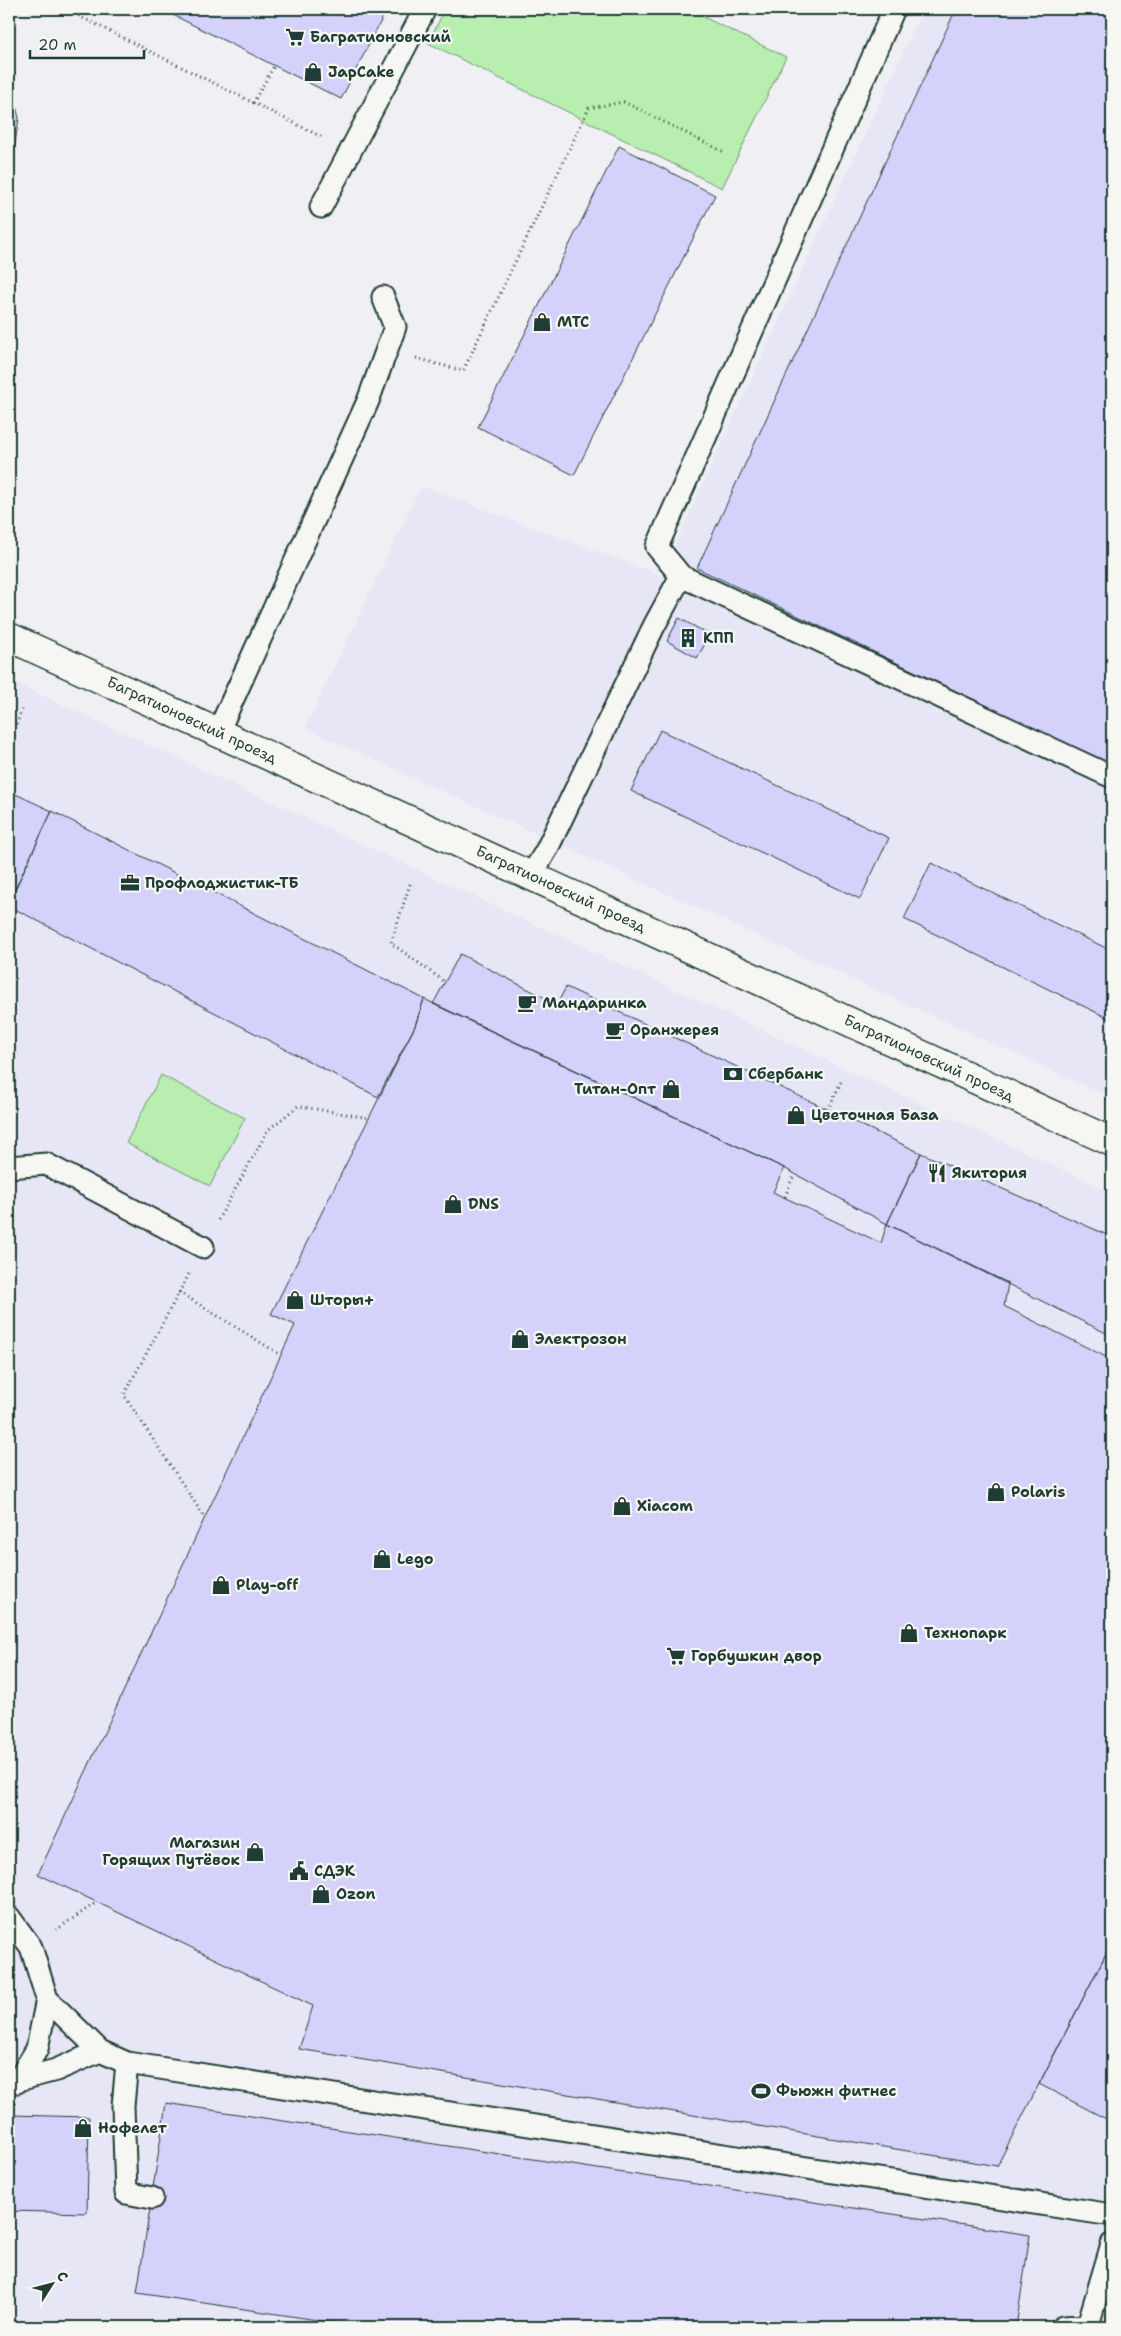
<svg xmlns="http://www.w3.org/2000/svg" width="1121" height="2336" font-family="'Shantell Sans',sans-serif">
  <rect width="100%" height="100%" fill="#efeff4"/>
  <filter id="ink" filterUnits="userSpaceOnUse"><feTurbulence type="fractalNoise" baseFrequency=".02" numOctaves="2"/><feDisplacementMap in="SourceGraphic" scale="10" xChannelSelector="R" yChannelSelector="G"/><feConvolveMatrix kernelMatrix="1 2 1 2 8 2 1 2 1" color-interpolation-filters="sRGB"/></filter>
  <g filter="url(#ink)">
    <path fill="#e7e6f6" d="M923,9H1112V1098L305,728L421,486L661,575Z
      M9,680L1112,1193V2327H9Z"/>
    <path fill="#b8eeaf" stroke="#6c9672" d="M445,9H687L786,57L722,188L428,43Z
      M161,1075L245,1118L210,1186L126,1143Z"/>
    <path fill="#d4d2fb" stroke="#1f3d34" d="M161,9H387L341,99Z
      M956,9H1112V765L697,568Z
      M9,101L16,106L19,118L9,179Z
      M619,146L715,195L574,475L478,427Z
      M679,618L710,635L697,658L667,641Z
      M660,730L889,838L860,899L631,791Z
      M9,791L52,811L9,902Z
      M52,811L424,999L415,1026L378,1097L9,906V902Z
      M931,863L1112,951V1020L904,919Z
      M460,954L557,1004L566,987L921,1153L887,1224L784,1168L433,1004Z
      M424,999L784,1168L773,1192L881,1243L887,1224L1008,1283L1004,1306L1112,1360V1942L997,2166L299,2049L313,2006L38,1874L295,1325L271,1314L415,1026Z
      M921,1153L1112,1237V1336L887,1224Z
      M1112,1942V2122L1039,2084Z
      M166,2103L1030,2235L1016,2327H364L137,2293Z
      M9,2115L89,2117L87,2213L9,2211Z"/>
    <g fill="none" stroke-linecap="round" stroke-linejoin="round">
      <g stroke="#1f3d34" stroke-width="25">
        <path id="lane" d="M321,207L425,9
          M681,576L1112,777
          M218,732L368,401L395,327L383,297
          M531,876L547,849L654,626L681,576L657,547L894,9
          M9,1167L46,1164L203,1247
          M9,1917L31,1947L47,1999L37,2049L17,2082
          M47,1999L100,2051L127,2063L1112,2215
          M127,2063L123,2106L126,2193L152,2198
          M11,2082L56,2070L100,2051
          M1063,2327L1088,2325L1112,2244"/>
      </g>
      <g stroke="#1f3d34" stroke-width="31">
        <path id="secondary" d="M9,637L1112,1142"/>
      </g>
      <path stroke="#1f3d34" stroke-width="3" stroke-dasharray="1 4" stroke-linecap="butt" d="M65,9L324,138
        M253,103L274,66
        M416,358L463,371L589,108L624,102L724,152
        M9,743L23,707
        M410,884L391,943L445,982
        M828,1110L841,1082
        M785,1197L794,1174
        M218,1220L268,1130L298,1106L369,1118
        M189,1274L124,1395L205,1518
        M179,1292L281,1355
        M56,1930L97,1902"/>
      <use href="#lane" stroke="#f6f6f2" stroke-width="21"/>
      <use href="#secondary" stroke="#f6f6f2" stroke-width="28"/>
    </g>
  </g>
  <defs>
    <g id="supermarket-bare" transform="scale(1.5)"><path d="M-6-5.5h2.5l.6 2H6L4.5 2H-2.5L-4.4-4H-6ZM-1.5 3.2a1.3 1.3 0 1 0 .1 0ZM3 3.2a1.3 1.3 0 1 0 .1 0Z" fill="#1f3d34" stroke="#f6f6f2" stroke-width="2.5" paint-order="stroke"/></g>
    <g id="shop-bare" transform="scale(1.5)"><path d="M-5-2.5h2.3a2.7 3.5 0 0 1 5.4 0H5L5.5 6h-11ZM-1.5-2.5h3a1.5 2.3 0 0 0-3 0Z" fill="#1f3d34" stroke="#f6f6f2" stroke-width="2.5" paint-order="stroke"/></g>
    <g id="building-bare" transform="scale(1.5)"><path d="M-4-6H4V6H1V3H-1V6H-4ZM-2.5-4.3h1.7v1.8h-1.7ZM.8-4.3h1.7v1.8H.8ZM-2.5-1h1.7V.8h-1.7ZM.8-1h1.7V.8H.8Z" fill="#1f3d34" stroke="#f6f6f2" stroke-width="2.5" paint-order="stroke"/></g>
    <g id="office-bare" transform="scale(1.5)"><path d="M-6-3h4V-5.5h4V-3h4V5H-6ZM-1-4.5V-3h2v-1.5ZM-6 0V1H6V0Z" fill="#1f3d34" stroke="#f6f6f2" stroke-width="2.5" paint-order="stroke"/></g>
    <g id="cafe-bare" transform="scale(1.5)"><path d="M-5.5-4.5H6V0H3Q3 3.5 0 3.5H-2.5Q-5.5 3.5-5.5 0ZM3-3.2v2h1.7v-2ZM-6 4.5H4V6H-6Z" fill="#1f3d34" stroke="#f6f6f2" stroke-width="2.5" paint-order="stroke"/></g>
    <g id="bank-bare" transform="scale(1.5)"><path d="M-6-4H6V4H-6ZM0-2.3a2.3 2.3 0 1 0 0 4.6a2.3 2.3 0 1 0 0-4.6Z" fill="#1f3d34" stroke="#f6f6f2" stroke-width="2.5" paint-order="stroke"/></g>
    <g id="restaurant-bare" transform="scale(1.5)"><path d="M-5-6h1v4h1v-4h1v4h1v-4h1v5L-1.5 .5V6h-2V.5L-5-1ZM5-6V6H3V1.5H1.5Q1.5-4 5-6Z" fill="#1f3d34" stroke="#f6f6f2" stroke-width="2.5" paint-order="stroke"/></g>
    <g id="civic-bare" transform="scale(1.5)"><path d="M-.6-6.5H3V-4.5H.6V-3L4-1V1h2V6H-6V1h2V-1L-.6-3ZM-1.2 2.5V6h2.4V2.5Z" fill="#1f3d34" stroke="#f6f6f2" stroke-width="2.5" paint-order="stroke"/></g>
    <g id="stadium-bare" transform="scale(1.5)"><path d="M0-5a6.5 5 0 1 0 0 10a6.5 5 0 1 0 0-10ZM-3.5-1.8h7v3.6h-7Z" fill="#1f3d34" stroke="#f6f6f2" stroke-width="2.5" paint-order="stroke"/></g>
  </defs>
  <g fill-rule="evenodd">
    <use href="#supermarket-bare" x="295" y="37"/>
    <use href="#shop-bare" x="313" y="72"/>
    <use href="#shop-bare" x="542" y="322"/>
    <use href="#building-bare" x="688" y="638"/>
    <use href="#office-bare" x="130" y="883"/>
    <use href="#cafe-bare" x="527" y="1003"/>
    <use href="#cafe-bare" x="615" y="1030"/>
    <use href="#bank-bare" x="733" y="1074"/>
    <use href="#shop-bare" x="671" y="1089"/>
    <use href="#shop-bare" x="796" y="1115"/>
    <use href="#restaurant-bare" x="937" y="1173"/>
    <use href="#shop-bare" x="453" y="1204"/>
    <use href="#shop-bare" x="295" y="1300"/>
    <use href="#shop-bare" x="520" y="1339"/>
    <use href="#shop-bare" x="996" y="1492"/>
    <use href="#shop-bare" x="622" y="1506"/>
    <use href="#shop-bare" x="382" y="1559"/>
    <use href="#shop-bare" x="221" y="1585"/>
    <use href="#shop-bare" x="909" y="1633"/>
    <use href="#supermarket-bare" x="676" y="1656"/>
    <use href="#shop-bare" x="255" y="1852"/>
    <use href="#civic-bare" x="299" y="1871"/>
    <use href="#shop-bare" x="321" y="1894"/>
    <use href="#stadium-bare" x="761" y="2091"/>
    <use href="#shop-bare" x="83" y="2128"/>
  </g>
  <g text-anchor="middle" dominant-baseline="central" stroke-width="4.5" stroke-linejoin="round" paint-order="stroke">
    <g font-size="15" font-weight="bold" fill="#1f3d34" stroke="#f6f6f2" text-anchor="start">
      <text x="310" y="37">Багратионовский</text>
      <text x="328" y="72">JapCake</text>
      <text x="557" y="322">МТС</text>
      <text x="703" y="638">КПП</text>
      <text x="145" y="883">Профлоджистик-ТБ</text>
      <text x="542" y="1003">Мандаринка</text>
      <text x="630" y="1030">Оранжерея</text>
      <text x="748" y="1074">Сбербанк</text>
      <text x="656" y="1089" text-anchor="end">Титан-Опт</text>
      <text x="811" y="1115">Цветочная База</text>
      <text x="952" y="1173">Якитория</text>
      <text x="468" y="1204">DNS</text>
      <text x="310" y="1300">Шторы+</text>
      <text x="535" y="1339">Электрозон</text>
      <text x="1011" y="1492">Polaris</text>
      <text x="637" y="1506">Xiacom</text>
      <text x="397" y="1559">Lego</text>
      <text x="236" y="1585">Play-off</text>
      <text x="924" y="1633">Технопарк</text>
      <text x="691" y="1656">Горбушкин двор</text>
      <text x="240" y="1843" text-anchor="end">Магазин<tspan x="240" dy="17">Горящих Путёвок</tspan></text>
      <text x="314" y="1871">СДЭК</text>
      <text x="336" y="1894">Ozon</text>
      <text x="776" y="2091">Фьюжн фитнес</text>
      <text x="98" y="2128">Нофелет</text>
    </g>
    <g font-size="15" fill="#1f3d34" stroke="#f6f6f2">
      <text transform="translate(192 720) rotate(25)">Багратионовский проезд</text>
      <text transform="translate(561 889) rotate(25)">Багратионовский проезд</text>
      <text transform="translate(929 1058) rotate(25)">Багратионовский проезд</text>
    </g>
  </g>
  <rect width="1121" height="2336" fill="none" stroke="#f6f6f2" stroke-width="30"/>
  <rect x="15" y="15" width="1091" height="2306" fill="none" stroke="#1f3d34" stroke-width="2" filter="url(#ink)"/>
  <g transform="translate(52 2284) rotate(54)" stroke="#f6f6f2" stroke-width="4" paint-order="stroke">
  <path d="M0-4L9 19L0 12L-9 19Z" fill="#1f3d34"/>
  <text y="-8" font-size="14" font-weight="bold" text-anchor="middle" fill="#1f3d34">С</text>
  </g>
  <path d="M30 50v8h114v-8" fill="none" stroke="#1f3d34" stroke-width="2.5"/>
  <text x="38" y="50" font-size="15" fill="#1f3d34" stroke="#f6f6f2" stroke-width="4" paint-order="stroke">20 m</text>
</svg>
